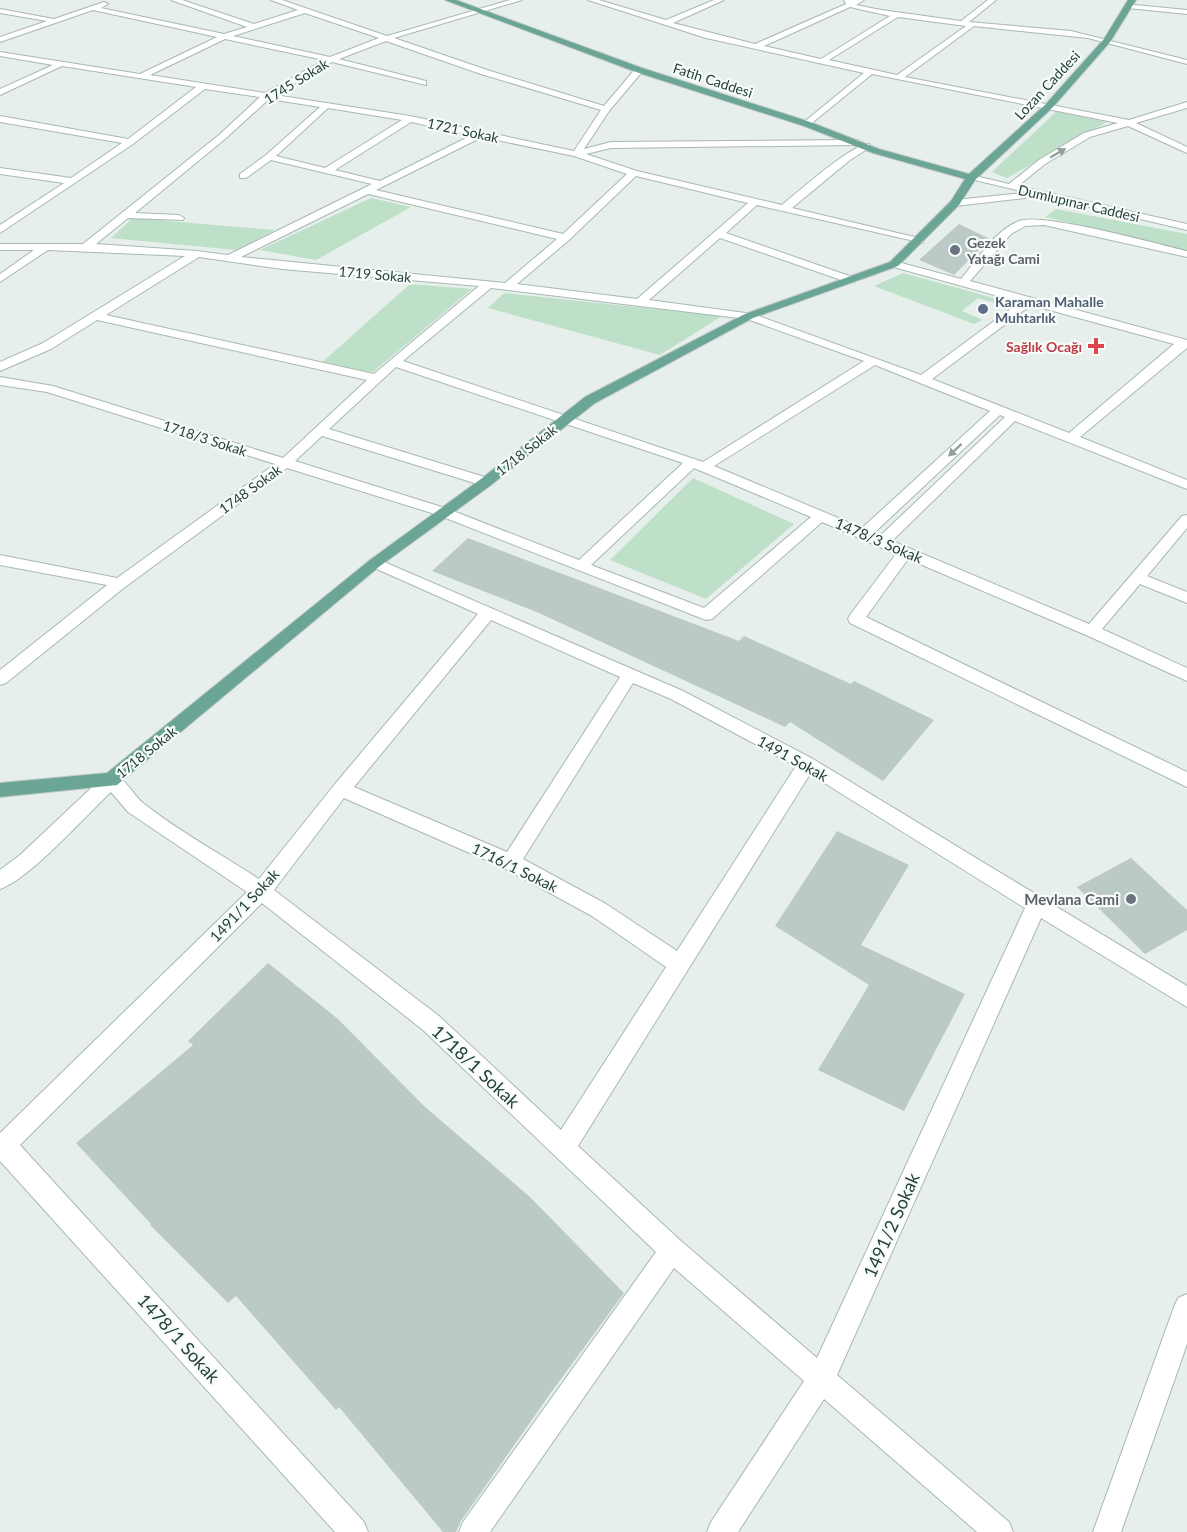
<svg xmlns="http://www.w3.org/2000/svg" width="1187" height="1532" font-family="Lato,sans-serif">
  <rect width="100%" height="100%" fill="#e6efeb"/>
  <path fill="#bfe0c8" d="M1057,111L1107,122L1007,178L992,172Z
    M371,198L411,207L316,260L260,250Z
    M1056,209L1187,234V251L1045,217Z
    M133,218L275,230L236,250L111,238Z
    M903,273L1008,302L1004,306L978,298L962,311L983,320L974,324L874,286Z
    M410,284L472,289L373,372L318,366Z
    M504,293L722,316L660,355L488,308Z
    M693,478L794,524L706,599L610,560Z"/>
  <path fill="#bbcac4" d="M959,224L990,239L954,275L919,260Z
    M468,538L739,641L744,636L851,684L854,681L934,720L883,781L790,722L785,727L539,613L432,571Z
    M837,831L909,865L861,945L965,994L904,1111L818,1070L869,985L775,926Z
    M1131,858L1187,910V930L1145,954L1077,887Z
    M268,963L338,1019L424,1106L530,1197L624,1293L550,1394L461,1521L456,1532H443L339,1407L336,1410L236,1296L228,1303L150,1225L151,1224L76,1143L193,1045L188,1041Z"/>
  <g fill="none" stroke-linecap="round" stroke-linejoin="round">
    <g stroke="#a8b8b2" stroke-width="2">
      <path id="minor" d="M171,0H182L254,24L298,10L271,0H282L387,36L510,0H522L394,38L487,70L604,106L636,68H642V72L609,111L584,149L611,142L858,140L860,142L855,145L611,148L586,154L637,171L782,205C797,193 854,142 869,144V148L850,160L792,208L923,239V243L757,205L726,233L855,278V282H847L720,238L649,300L753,314L921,375L1020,302L890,266V262L894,261L961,279C977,260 995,230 1019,221C1042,212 1157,244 1187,251V257L1044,225L1025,226L1011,234L970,281L1187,340V348L1080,437L1187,480V489L1015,421L892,541L1089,624L1182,516L1187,515V528L1147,576L1187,592V603L1140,584L1102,629L1187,668V681L1086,635L908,559L866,617L1187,772V787L850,623L848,619L850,615L896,554L822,522L712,619L706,620L438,515L287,468L125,587L6,683L0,685V670L107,585L0,565V555L117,578L275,464L47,392L0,385V377L53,386L283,458L367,380L97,320L51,349L0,371V362L43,343L185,256L48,250L0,282V274L34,250H0V244H83L219,135L260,97L205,89L133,144L0,233V225L64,183L0,174V168L71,178L122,143L0,122V116L128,139L196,87L62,66L0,95V89L53,65L0,56V52L140,74L217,37L93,10L0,42V37L47,21L0,13V9L54,19L104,2L108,4L101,8L224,34L247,27ZM305,13L379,38L330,57L233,36ZM225,39L324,60L265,93L150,75ZM386,41L481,74L601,110L574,151L410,116L275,95L332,62L426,85V81L339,59ZM269,99L320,107L266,155L240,174V178H246L271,160L372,184L228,255L197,251L96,244L128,218L183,220L184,218L179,215L135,213L225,139ZM328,108L402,120L325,168L276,156ZM411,122L472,135L380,181L335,170ZM482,137L574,156L627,174L563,234L376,190ZM636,176L748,203L637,299L517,284L569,240ZM368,194L557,239L505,283L241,257ZM199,257L282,269L479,286L374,374L106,315ZM491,288L747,319L864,361L703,462L403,361ZM1031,305L1174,344L1069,433L932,379ZM875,365L990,411L862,528L714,466ZM396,367L683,463L579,560L448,509L295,461L322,436L481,485H491L493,482L491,479L329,429ZM1000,415L1005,417L880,536L874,533ZM694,468L811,517L704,608L591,565Z
        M588,0H599L666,20L714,0H724L673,23L755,44L846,4L844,0H864L856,5L881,10L961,21L988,0H996L969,22L1071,31L1187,60V64L1088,38L974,26L905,77L1129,120L1187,102V108L1136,123L1187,147V153L1128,126L1090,137L1045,164L1018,186L1187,224V230L966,178L971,175L1009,184L1039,160L1084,133L1118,123L872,74L807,127L803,124L804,122L864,73L706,38ZM850,7L890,16L821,59L764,46ZM898,17L966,26L897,75L829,60Z
        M1125,4L1187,10V14L1128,8Z
        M1022,193L1025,194V198L955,206L950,203L955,200Z
        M375,558L683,691L813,759L1187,986V1007L1041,918L837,1375L1009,1522L1013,1532H977L824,1399L738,1532H707L711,1522L804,1381L674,1268L490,1532H459L463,1522L656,1252L423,1030L262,903L20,1145L364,1522L368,1532H335L0,1161V1133L247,892L128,812L111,792C85,816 30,879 0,889V870L20,855L105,775C122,770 131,793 143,803C178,831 221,854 259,879L335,784L478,614L370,566L367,563ZM491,620L620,677L507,852L354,787ZM633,683L671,699L796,766L677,951L606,904L523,859ZM810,774L1025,908L817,1358L681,1241L578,1146ZM344,798L504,868L592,916L666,967L561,1130L439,1016L274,890Z
        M1187,1294V1344L1121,1532H1093L1174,1307L1178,1298Z"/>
    </g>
    <g stroke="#c2cac8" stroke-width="2">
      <path id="major" d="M445,0H456L642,68L810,122L879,149L969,174L1046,104L1104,39L1128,0H1136L1110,42L1052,108L975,180L959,205L898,266L753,318L595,403L491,485L380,566L117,785L0,797V783L107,773L370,560L481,479L585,397L745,314L890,262L951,201L965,179L873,153L804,126L636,72Z"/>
    </g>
    <use href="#minor" fill="#fff" fill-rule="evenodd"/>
    <use href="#major" fill="#6aa596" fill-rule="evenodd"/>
  </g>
  <defs><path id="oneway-solid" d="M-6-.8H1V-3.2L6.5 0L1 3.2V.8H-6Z" transform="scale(1.5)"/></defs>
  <g fill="#92a09c">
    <use href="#oneway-solid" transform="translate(1058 153) rotate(-30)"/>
    <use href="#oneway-solid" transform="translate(955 450) rotate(137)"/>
  </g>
  <g fill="#6b7280" stroke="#f7fbf9" stroke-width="2">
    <circle cx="955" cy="250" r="6"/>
    <circle cx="1131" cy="899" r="6"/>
  </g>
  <circle fill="#5c6f8a" stroke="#f7fbf9" stroke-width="2" cx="983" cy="309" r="6"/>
  <path fill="#e0444e" stroke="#f7fbf9" stroke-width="2" d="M1093 337h6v6h6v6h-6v6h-6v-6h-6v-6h6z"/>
  <g text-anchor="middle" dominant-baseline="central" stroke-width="4.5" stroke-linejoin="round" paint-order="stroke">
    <g font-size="14" fill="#24423a" stroke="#f7fbf9">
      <text transform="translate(713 80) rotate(18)">Fatih Caddesi</text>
      <text transform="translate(296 81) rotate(-32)">1745 Sokak</text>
      <text transform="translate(1047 85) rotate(-47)">Lozan Caddesi</text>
      <text transform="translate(463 130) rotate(12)">1721 Sokak</text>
      <text transform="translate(1079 203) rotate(13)">Dumlupınar Caddesi</text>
      <text transform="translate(375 274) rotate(5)">1719 Sokak</text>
      <text transform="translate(205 438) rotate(18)">1718/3 Sokak</text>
      <text transform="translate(526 450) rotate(-38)">1718 Sokak</text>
      <text transform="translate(250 489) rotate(-36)">1748 Sokak</text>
      <text transform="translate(146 752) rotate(-39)">1718 Sokak</text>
    </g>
    <g font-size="14" font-weight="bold" fill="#5b616d" stroke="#f7fbf9" text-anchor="start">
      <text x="967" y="242">Gezek<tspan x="967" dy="16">Yatağı Cami</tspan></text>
    </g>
    <g font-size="14" font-weight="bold" fill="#4e5e75" stroke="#f7fbf9" text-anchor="start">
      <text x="995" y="301">Karaman Mahalle<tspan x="995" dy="16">Muhtarlık</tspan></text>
    </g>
    <g font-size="14" font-weight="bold" fill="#be3a42" stroke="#f7fbf9" text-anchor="end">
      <text x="1082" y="346">Sağlık Ocağı</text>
    </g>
    <g font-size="15" fill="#24423a" stroke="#f7fbf9">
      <text transform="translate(879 540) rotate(23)">1478/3 Sokak</text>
      <text transform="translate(793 758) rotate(29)">1491 Sokak</text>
      <text transform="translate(515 867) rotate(26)">1716/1 Sokak</text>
      <text transform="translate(244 905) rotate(-47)">1491/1 Sokak</text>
    </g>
    <g font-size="15" font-weight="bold" fill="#5b616d" stroke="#f7fbf9" text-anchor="end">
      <text x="1119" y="899">Mevlana Cami</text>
    </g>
    <g font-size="18" fill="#24423a" stroke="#f7fbf9">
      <text transform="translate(476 1066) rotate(43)">1718/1 Sokak</text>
      <text transform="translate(891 1225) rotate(-66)">1491/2 Sokak</text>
      <text transform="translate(179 1338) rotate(48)">1478/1 Sokak</text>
    </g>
  </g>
</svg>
